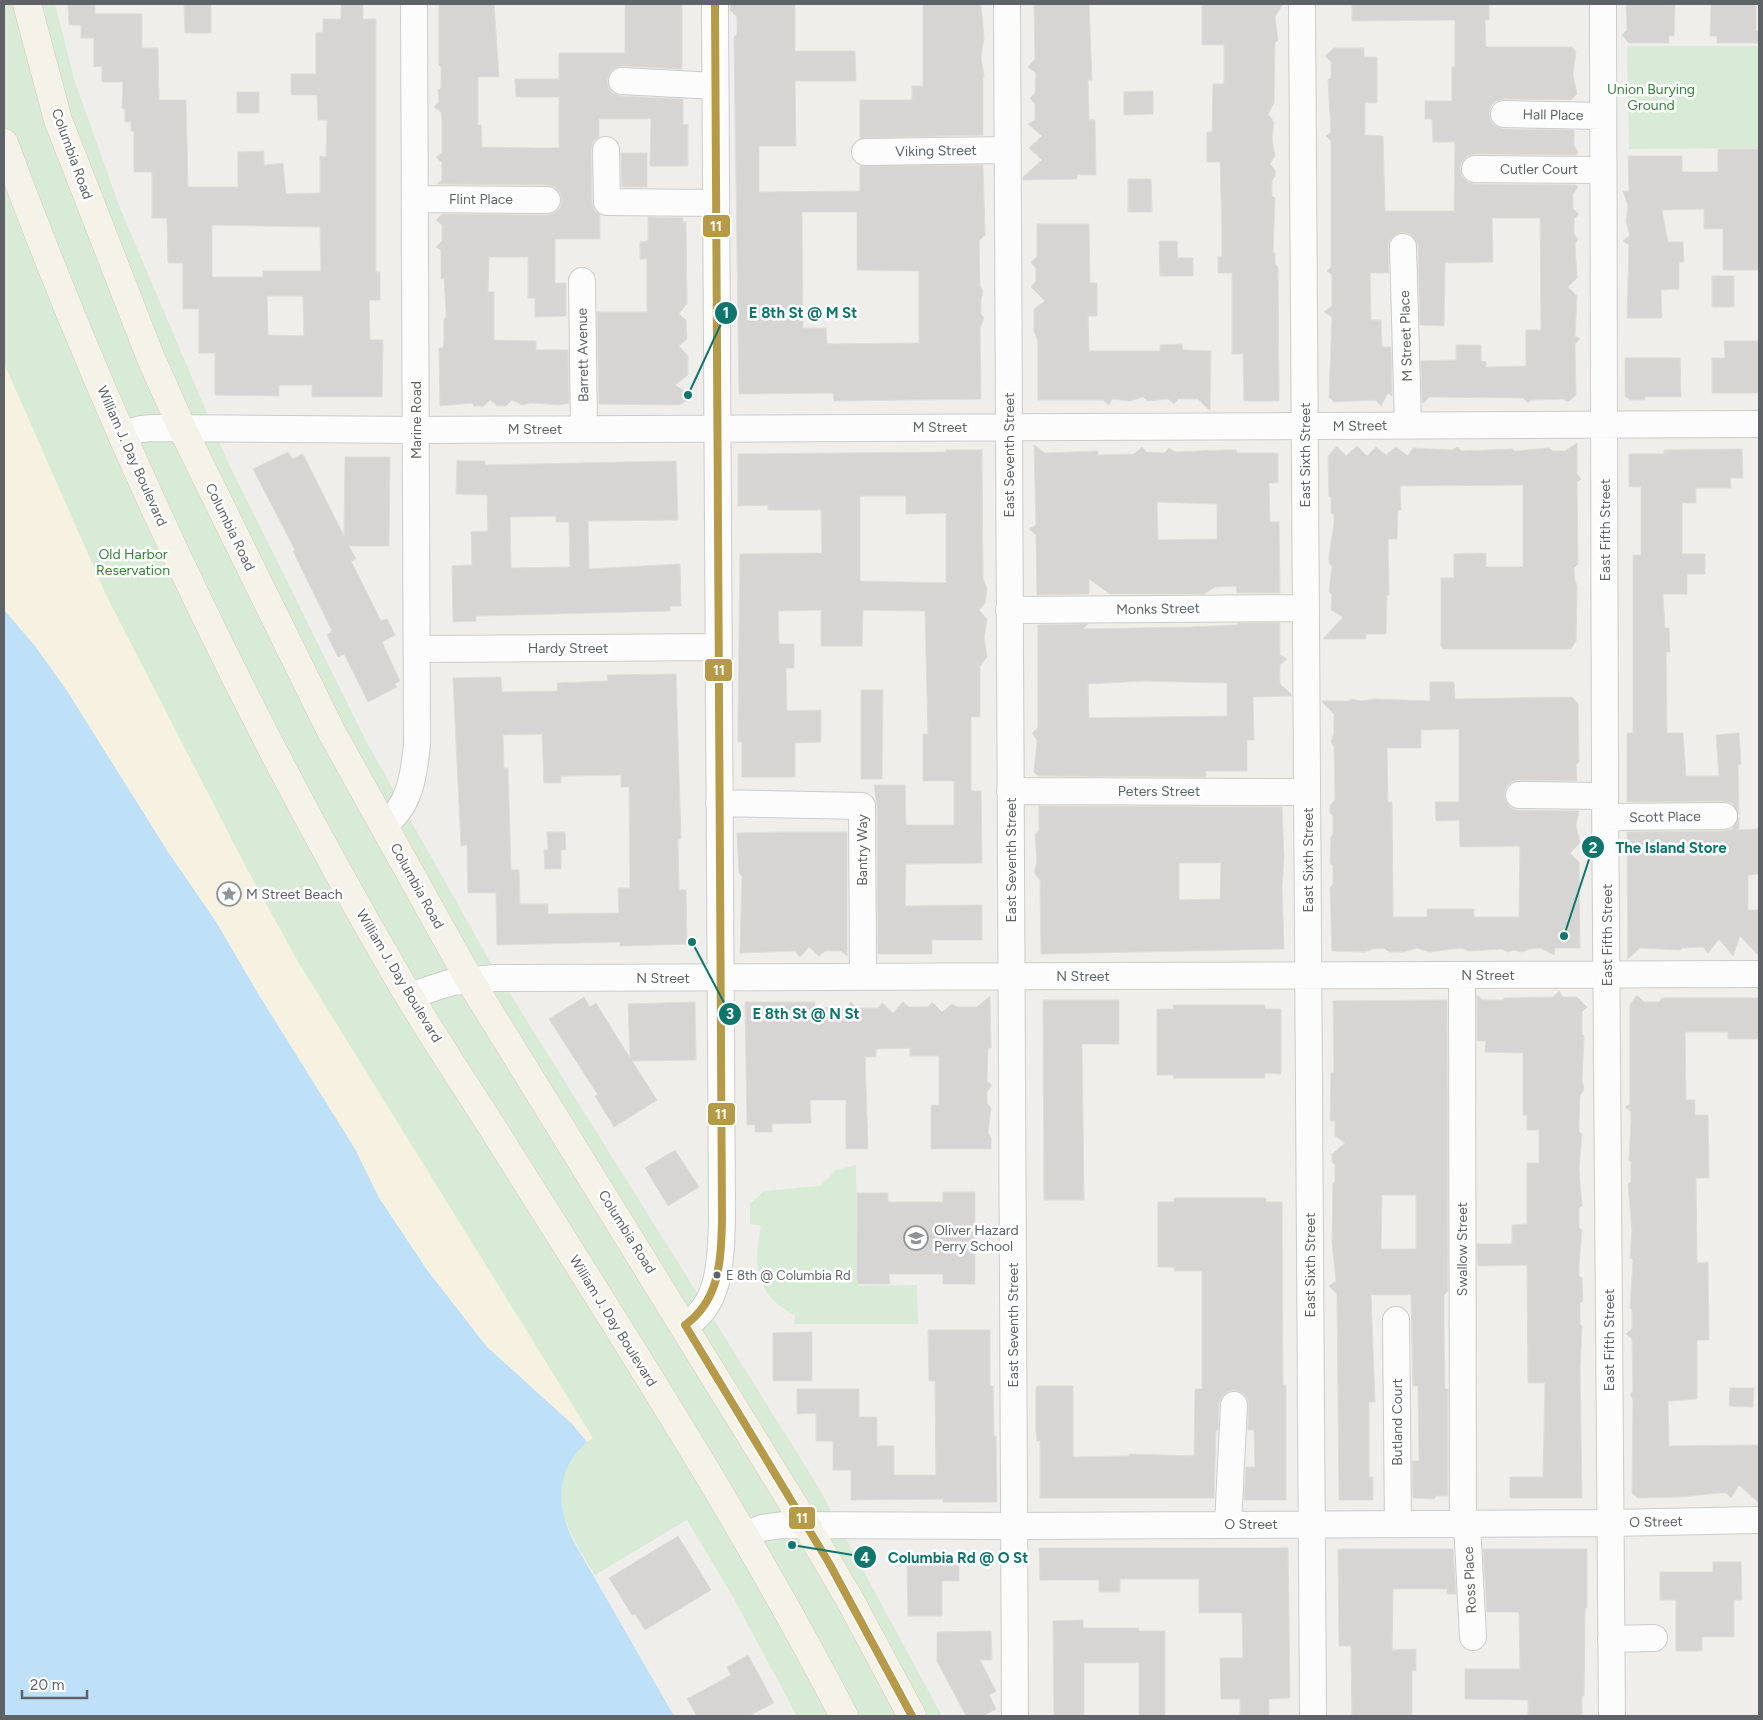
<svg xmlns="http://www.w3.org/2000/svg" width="1763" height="1720" font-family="Figtree,sans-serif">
  <rect width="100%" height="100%" fill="#efeeea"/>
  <path fill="#d8ebd6" d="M4,4H55L75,82L120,208L227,460L366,741L492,965L816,1483L942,1716H797L733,1597L687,1520L595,1575C572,1539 545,1497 573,1455C576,1450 583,1446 587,1442L559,1413L515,1373L257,992L67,691L35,646L4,610Z
    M1627,46H1759V148L1629,149Z
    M856,1165L857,1286L917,1285L918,1324H794L795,1315C755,1296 753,1264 761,1226L750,1224V1204L764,1191L820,1186L836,1170Z"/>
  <path fill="#f6f1e1" d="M4,363L107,597L246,867L297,960L593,1438L587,1442L572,1424L487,1347L427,1270L379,1198L355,1149L257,992L216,922L168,852L67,691L35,646L4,610Z"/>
  <path fill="#bfe0f9" d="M4,610L35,646L67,691L168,852L216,922L257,992L355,1149L379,1198L427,1270L487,1347L572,1424L587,1442C554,1471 556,1507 575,1544L674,1716H4Z"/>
  <path fill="#d6d5d3" stroke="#deddd9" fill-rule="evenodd" d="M184,4H211V33H185Z
    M341,4H363V19H376V272H380V300H369L370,340H383L382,397H312V385H279V396L215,395V353H199V309H183V263H168L167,218H152V172H134V131H131V122H125V110L122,108L123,82H102V66L94,67V38H81V25H69L68,5H95V14H142V48H158L159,100H186L188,187H238V152L264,151V165L283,163L286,194L320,193V156L326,157L327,120H318L317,95H291V74H316V33L323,32V19H341ZM212,225L320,227L321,271H263V277H212ZM267,296H303L304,336L268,335Z
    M439,4H494L499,77H478V125H481L482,147L535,148H559V97H516L515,79H559V53H625V4H682V69L622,66L615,68L610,72L607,81L609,88L613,93L621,96L683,99V125L688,124V166H650L651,119H599V137L593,142L591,150L592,202L594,210L600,215V239H555V283H566V316L535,317V298H528V257H489L488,292H494V340L536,341V350H568L569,403L560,405L531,403L522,405L512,400L506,406H497L490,400L484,406H474L472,403L440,406L439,348H443L444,340V320L446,317V309L444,279H441V250L436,247L442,241V225L436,220L442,214L547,215L554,213L560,208L562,200L560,193L555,187L547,185L437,184L442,180V163L436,157L442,153V122L441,112L434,107L439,102L438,90L441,88V67L439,65Z
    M730,4H795V51H855L856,81H795L796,146H759V192L860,191V166L983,165L985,235L979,241L980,286L983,291L981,300V314L984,318L980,328L981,399L834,401L833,393L739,394L734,45V37L737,34V17L730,10ZM802,212H857V270L919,271V343L827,344L826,328H803Z
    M923,4H981L984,38L981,58L984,76L983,78V135L860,138V100H912V86H923Z
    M1034,4H1089L1092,80H1088L1089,120H1095L1096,175H1077V179L1023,180V177L1042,160L1029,148L1042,136L1028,124L1035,120V104L1030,98L1035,93L1036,73L1028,67L1035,59Z
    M1202,4H1283L1275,17L1278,40L1275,43L1274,103L1268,114L1274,122L1272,139L1275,156L1270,164L1275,170V176L1272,181V196L1275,198L1273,253H1275V263L1278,267L1279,401H1244L1243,354H1232V273H1218V256L1222,257V229L1220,162H1207V132H1212L1213,84H1224V45H1202Z
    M1352,4H1489V20H1485L1486,47H1572L1576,52L1573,74L1577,94L1571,100L1504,99L1496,101L1491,106L1489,114L1491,122L1497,127L1503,129L1574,130V146L1578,152L1576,155L1475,154L1467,156L1462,162L1460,168L1462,177L1468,182L1474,184L1575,185L1578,187L1573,194V209L1579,214L1574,219V234L1578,239L1575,244L1577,278L1568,287L1577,296L1575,336L1580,339L1575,344L1576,395L1568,402L1563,399L1531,400L1528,403L1523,398L1429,397L1424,403L1422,402L1421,361L1456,360V345H1481V361L1486,362V367L1526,366V330H1541L1540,218H1492L1493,262L1445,263L1444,326L1420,325L1418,246L1415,239L1410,234L1402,232L1395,235L1390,240L1388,247L1389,273H1370L1371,320H1381L1382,347H1391L1392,396L1388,393L1381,406L1375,400L1334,402L1329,397L1332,317L1324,312L1332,306V275L1327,271L1331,267V141L1326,136L1331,132L1328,80L1331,78V62L1325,56L1334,48H1364V57H1377V103H1365V135L1383,136L1385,211H1454L1455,142H1433L1432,119H1425V101H1452V67H1455V20L1352,21Z
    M1626,4L1675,5L1674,36H1669V43H1629L1622,35L1627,30Z
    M1716,4H1756V30L1759,33V43H1717V36H1710L1711,5Z
    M1153,91V114L1124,115V92Z
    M237,92H259V113H237Z
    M1718,149H1759V270H1723V229H1704V209L1662,210L1668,242H1683L1684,262H1679V289L1661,290L1662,318H1627L1629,245L1623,241L1630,235L1626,222L1628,206L1623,191H1629L1628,156H1682V172H1718Z
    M621,153H647V187H622Z
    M1128,179H1151L1152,212H1128Z
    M648,217L683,218V222H686L687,303L679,314L686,320L687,339L679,346L688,356V375L675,385L694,397L679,405L599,404L597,312H647V259H640V242L648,241Z
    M1037,224H1089L1090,283H1097V316H1088L1089,351H1160V345L1182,344L1183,350L1211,351L1210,411L1198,399H1178L1174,404L1168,399L1148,401L1143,397L1130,401L1112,399L1109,405L1103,400H1038V342L1034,331V309L1045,301L1031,287L1036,281V269L1031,262L1037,257Z
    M1159,241H1177L1178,258H1193V276H1160Z
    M1712,276H1734V307H1712Z
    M1724,341H1759V393H1712V358H1725Z
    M1625,358H1680L1681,397H1645V400H1630L1625,396Z
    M1577,443V474L1581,479L1577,482L1578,564L1574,568L1575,581L1577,586L1576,641L1571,649H1443L1441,646V578H1454V554L1486,553V567H1523V485L1400,486L1401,510H1398L1397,539H1388L1389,595H1387L1386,634H1366V639H1323L1343,617L1331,610L1332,595L1329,592L1332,566L1329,563V555L1334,524V515L1331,513V497H1329L1328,456L1337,446L1346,456L1357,446L1367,456L1376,447L1386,455L1396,447L1408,456L1413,448L1451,450L1458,447L1461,451L1513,449L1515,451L1549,448L1553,451H1565Z
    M1034,445L1045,453L1098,451V455L1134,454L1142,447L1146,452L1164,453L1169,448L1175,452L1222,450H1236L1238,453H1278V483H1269L1270,522H1279L1280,593H1237L1236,586L1215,587L1204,594H1110L1089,579V594L1037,595L1036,535L1029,529L1036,525ZM1157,502L1217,504V539L1158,540Z
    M1742,449L1743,478H1730L1731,488H1696V503H1682V554H1705V574H1687V594H1663L1665,628H1669L1670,652H1666L1667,733H1683L1686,776H1719L1716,735L1739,733L1741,764L1738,765L1739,815L1732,803L1724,801L1627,802V733H1633V555H1641V487H1629V454H1664V450Z
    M946,450H982L983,578L987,589L985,603L979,610L987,619L984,638L987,657L980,666V717H971V791H981L982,863L906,864L905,906L982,905V940H932V954H878L877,806L874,785H905L906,825H954V781H923V734H928L925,611L863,610L862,646H821V610L778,611L779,644H794V668H786L787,711L821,710V742L795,743V777H742V742H738V723L740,554L822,553L821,510H768V505L738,506V454L946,452ZM860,496H906V514L946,513V583L860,581Z
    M288,452L292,459L303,454L344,536L345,457H390L389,546H349L356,559L351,561L381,621L387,619L395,635L382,642L400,681L395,684L397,687L368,702L344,654L338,657L327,635L332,631L293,551L295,550L253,469Z
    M457,461H485V465L676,461L678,520L588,521L589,569L680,564L681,606H670V611L476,616V621L453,622L452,566L472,565L471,532L488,531L487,495L456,494ZM556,516V522H569L570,567L511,568L510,517Z
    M1237,623H1280V655L1287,659L1280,665V684L1291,694V696L1253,697L1254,740H1247V771H1206V777L1038,776L1034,772L1037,740L1032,733L1038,727V625L1088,624L1083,629L1190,627L1237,625ZM1143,681L1227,683V716L1089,718L1088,684Z
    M676,674L681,839H678L679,890H686L687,944L620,946V942L497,945L496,893H468L467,845L461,846L453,678L501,677L502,692L558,691L557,683L608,681L607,675ZM542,734L544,783H561V776L621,775V787H629L630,888H618L619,913L548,914V904H520L519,870H511L508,768H504L503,735Z
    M1430,682H1454L1455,699L1572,697L1578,704L1579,762L1576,765L1577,781L1519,780L1512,782L1506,787L1504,795L1506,802L1511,808L1518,810L1579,811L1576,825L1580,843L1570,853L1579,862L1580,948H1555L1554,955L1541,948L1530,949L1522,952L1513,950L1508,952L1502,949L1469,951L1461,948L1429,952L1417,948L1403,952H1390L1383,948L1372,949L1365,952L1332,951L1330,888L1333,884V866L1330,863L1331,837L1333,834V816L1330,813V806L1335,799L1334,746L1331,742L1334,733V714L1321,701H1349L1351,699L1361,701L1375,699L1430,701ZM1459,729V802H1435L1436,821L1459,820L1460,847L1520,846L1519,917H1474V909H1427V917H1393L1392,802H1388L1387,748H1421V730Z
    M861,690H883L882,779H861Z
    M1039,806L1282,807L1284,858L1282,887L1284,949L1041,954L1040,880L1034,873L1037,862L1035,835L1039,830ZM1179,863H1221L1220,899L1179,900Z
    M1739,817V830L1759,829V874L1748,875V910H1759V956L1740,936L1733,956L1719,939L1708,953L1703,947L1682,948L1680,950L1640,948L1628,959L1627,832L1725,831L1732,829Z
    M547,832H565L566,850H561V869H545L544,850H548Z
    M783,832H847V956L841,951H825L819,956L809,947L800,957L795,951L740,953L742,876L739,873L737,833Z
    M1559,991L1563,997H1577L1587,1007L1582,1012V1034L1584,1036L1582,1080L1584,1089L1580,1096L1579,1122V1132L1582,1134L1579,1170L1582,1206L1579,1208V1228L1582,1230L1579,1266V1276L1582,1278L1583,1301L1580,1303V1324L1582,1326L1580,1371L1582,1498H1510V1477H1543L1545,1383H1528L1527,1265L1478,1266L1477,1244H1512V1225L1527,1224V1163H1539V1130H1527V1115H1523V1053L1485,1052L1486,1041H1477V995L1483,1000H1503L1504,998L1553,997Z
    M1637,995L1644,1002H1659L1662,998H1759V1039H1728V1032H1685L1686,1100H1695V1115H1708L1709,1178H1696L1697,1263L1708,1262L1709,1340H1697V1399L1668,1401L1669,1446L1759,1445V1503L1739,1485L1731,1498L1726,1493H1718L1681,1497L1638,1498L1632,1493L1633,1400L1630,1395L1633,1391L1632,1339L1626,1334L1632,1329V1310L1630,1308L1633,1260L1630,1258L1632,1231L1628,1184L1631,1182V1162L1629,1160L1631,1122V1112L1625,1107L1630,1104V1005Z
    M990,996L991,1048H988L987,1081L992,1085L987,1092V1103L991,1108L988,1133L991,1138V1149H931V1105H939V1056H910V1048L876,1049V1057H865L868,1149H846V1100H810L811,1123L772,1124V1132H755V1125H747L745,1002H815V1006L838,1009H847L851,1002L856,1008H878L882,1003L893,1013L903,1002L909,1007H928L932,1002L942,1012L952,1004L958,1007H977Z
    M584,997L590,1007L596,1003L630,1058L628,1004L695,1002L696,1060L632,1061L657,1100L614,1127L595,1096L598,1095L549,1019Z
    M1043,1000H1119V1044H1082L1084,1200H1044Z
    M1447,1000L1448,1291L1444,1295V1332L1445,1389H1448V1496H1436L1434,1499L1413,1498L1412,1461H1419L1418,1386H1413L1411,1295H1371L1375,1402H1369V1477H1373V1500H1339L1337,1294L1329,1286L1336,1281L1332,1243L1333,1183L1335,1181V1165L1332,1162V1154L1345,1143L1335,1136V1121H1330L1331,1073L1334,1072L1333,1001ZM1382,1195H1416V1249H1381Z
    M1173,1005H1265V1009H1281V1074L1265,1073V1078H1173L1174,1075H1157V1009H1174Z
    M675,1150L699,1187L668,1206L645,1168Z
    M943,1192H975V1284H943V1274H889L890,1284H857V1193H888V1202H943Z
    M1174,1198H1266V1202H1282L1283,1385H1286V1500H1244L1246,1467H1255L1254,1430H1248V1399L1243,1393L1234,1390L1227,1392L1222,1396L1219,1404L1218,1430H1216L1214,1498H1040V1441H1037L1036,1432V1387L1038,1386H1073V1457L1129,1456V1454L1194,1456L1195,1389H1202V1271H1174V1267H1158V1202H1174Z
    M928,1330H990V1386H993L994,1436H996L997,1502H943V1499L851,1500V1470H833V1441H816V1413L797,1414V1389H859V1417H877V1446H894V1475H936L935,1381H929Z
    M812,1332V1381H773V1333Z
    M1730,1388H1754L1753,1407L1729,1406Z
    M678,1536L711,1590L645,1630L635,1614L632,1615L609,1578Z
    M1039,1548H1288L1290,1698L1269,1699V1716H1240V1699H1221L1220,1658H1243L1242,1613H1199V1579H1120V1592H1099V1580H1040Z
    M1338,1549H1453L1456,1594H1447V1589H1393L1392,1650L1416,1649V1671H1412V1716H1352L1351,1646H1339Z
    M1483,1549H1587V1608H1585L1584,1696H1582V1716H1528V1700L1465,1699V1669H1520L1519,1612H1487Z
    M907,1561H959V1581H942V1616H908Z
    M1713,1562H1741L1742,1600H1734V1637H1702V1651H1676V1600H1660V1572H1713Z
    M1083,1620V1628H1139V1631H1165V1716H1139V1663H1084V1716H1054L1053,1621Z
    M991,1631L992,1660H980L996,1691L989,1695L996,1709L983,1716H966L937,1661V1632Z
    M748,1655L774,1703L749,1716H697L687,1699L731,1675L727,1667Z"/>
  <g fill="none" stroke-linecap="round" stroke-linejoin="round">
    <g stroke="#cbcccc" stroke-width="28">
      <path id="minor" d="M1007,4L1015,1716
        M1302,4L1313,1716
        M1603,4L1605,796L1612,1716
        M622,81L715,86
        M1504,114L1603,116
        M606,150L607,202L716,203
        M865,152L1007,150
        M1475,169L1602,170
        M415,199L547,200
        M1403,247L1408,425
        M582,281L584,429
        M121,435L141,429L153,428L416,430L1759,424
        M1009,610L1306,608
        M417,649L718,647
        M1010,791L1307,792
        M1519,795L1605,796
        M719,803L862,806L863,977
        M1606,817L1724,816
        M383,825C410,808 414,774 417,745L414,4
        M1462,975L1463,1523
        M409,996L452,982L494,978L1759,974
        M1396,1320L1398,1524
        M685,1325C721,1306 721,1257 722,1220L715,4
        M1467,1523L1473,1637
        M1228,1524L1234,1405
        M745,1535L762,1528L783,1525L1014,1526L1610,1523L1759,1520
        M1611,1639L1654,1638"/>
    </g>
    <g stroke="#d7ceb8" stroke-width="29">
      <path id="major" d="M27,4L58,120L150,356L182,428L331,731L469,979L806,1525L850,1600L912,1716
        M4,143C110,430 241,707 394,971C427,1028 464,1083 499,1138C618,1328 741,1517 844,1716"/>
    </g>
    <use href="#minor" stroke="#fdfcfc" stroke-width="26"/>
    <use href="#major" stroke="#f4f2e9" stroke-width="28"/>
    <g stroke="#fff" stroke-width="11">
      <path id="bus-1" d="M685,1325C720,1300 721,1260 722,1220L715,4
        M685,1325L829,1563L912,1716"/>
    </g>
    <use href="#bus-1" stroke="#b79a47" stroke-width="8"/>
  </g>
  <defs>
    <g id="sight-ring" transform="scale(1.25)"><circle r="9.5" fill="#fff" stroke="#919496" stroke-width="1.5"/><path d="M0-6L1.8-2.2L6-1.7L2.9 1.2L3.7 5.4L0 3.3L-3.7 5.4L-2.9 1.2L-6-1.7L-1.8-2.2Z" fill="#919496"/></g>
    <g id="school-ring" transform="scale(1.25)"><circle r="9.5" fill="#fff" stroke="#919496" stroke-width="1.5"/><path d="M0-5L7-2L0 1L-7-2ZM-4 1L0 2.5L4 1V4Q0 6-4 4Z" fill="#919496"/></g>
  </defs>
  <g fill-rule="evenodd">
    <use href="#sight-ring" x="229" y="894"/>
    <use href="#school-ring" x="916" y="1238"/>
  </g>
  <circle fill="#5f6368" stroke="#fff" stroke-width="2" cx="717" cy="1275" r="4.5"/>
  <g text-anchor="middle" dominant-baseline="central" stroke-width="5" stroke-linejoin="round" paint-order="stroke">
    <g font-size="13" fill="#5f6368" stroke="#fff" text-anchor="start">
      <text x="726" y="1275">E 8th @ Columbia Rd</text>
    </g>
    <g font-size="14" fill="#348238" stroke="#fff">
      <text x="1651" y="89">Union Burying<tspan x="1651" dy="16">Ground</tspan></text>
      <text x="133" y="554">Old Harbor<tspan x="133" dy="16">Reservation</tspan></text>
    </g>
    <g font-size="14" fill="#5f6368" stroke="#fff">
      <text transform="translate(1553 115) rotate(1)">Hall Place</text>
      <text transform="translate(936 151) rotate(-1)">Viking Street</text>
      <text transform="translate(72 154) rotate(70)">Columbia Road</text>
      <text x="1539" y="169">Cutler Court</text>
      <text x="481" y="199">Flint Place</text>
      <text transform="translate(1406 336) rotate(-92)">M Street Place</text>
      <text transform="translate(583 355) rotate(-91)">Barrett Avenue</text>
      <text transform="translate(416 420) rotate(-90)">Marine Road</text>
      <text transform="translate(1360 426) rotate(-1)">M Street</text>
      <text x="940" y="427">M Street</text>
      <text x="535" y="429">M Street</text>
      <text transform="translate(1009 455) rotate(-90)">East Seventh Street</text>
      <text transform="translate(1305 455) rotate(-90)">East Sixth Street</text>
      <text transform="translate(132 456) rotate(66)">William J. Day Boulevard</text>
      <text transform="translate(230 527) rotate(64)">Columbia Road</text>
      <text transform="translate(1605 530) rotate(-90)">East Fifth Street</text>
      <text transform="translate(1158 609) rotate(-1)">Monks Street</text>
      <text x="568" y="648">Hardy Street</text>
      <text x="1159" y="791">Peters Street</text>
      <text transform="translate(1665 817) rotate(-1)">Scott Place</text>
      <text transform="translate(862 850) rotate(-90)">Bantry Way</text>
      <text transform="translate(1011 860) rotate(-90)">East Seventh Street</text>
      <text transform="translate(1308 860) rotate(-90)">East Sixth Street</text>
      <text transform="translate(417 886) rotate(61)">Columbia Road</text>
      <text transform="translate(1607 935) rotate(-90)">East Fifth Street</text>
      <text x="1488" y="975">N Street</text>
      <text transform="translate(399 976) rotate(59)">William J. Day Boulevard</text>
      <text x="1083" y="976">N Street</text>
      <text x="663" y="978">N Street</text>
      <text transform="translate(627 1232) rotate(58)">Columbia Road</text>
      <text transform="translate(1462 1249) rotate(-90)">Swallow Street</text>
      <text transform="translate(1310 1265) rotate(-90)">East Sixth Street</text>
      <text transform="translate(613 1321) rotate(58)">William J. Day Boulevard</text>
      <text transform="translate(1013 1325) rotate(-90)">East Seventh Street</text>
      <text transform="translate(1609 1340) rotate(-90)">East Fifth Street</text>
      <text transform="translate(1397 1422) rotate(-90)">Butland Court</text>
      <text transform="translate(1656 1522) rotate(-1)">O Street</text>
      <text x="1251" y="1524">O Street</text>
      <text transform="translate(1470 1580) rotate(-93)">Ross Place</text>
    </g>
    <g font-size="14" fill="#5f6368" stroke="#fff" text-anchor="start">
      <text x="246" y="894">M Street Beach</text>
      <text x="934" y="1230">Oliver Hazard<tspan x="934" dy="16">Perry School</tspan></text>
    </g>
  </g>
  <path fill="none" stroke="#0f766e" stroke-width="2" d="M688 395L726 313M1564 936L1593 847M692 942L730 1014M792 1545L865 1557"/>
  <g fill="#0f766e" stroke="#fff" stroke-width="2">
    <circle cx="688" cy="395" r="5"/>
    <circle cx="1564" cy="936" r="5"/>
    <circle cx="692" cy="942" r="5"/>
    <circle cx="792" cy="1545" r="5"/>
    <circle cx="726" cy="313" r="12"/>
    <circle cx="1593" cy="847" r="12"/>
    <circle cx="730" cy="1014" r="12"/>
    <circle cx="865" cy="1557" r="12"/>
  </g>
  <g font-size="15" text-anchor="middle" font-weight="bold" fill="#fff">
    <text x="726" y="318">1</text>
    <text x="1593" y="853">2</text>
    <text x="730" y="1019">3</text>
    <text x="865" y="1563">4</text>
  </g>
  <g font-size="15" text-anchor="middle" font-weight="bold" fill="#0f766e" stroke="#fff" stroke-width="5" stroke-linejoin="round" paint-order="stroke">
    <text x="803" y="318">E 8th St @ M St</text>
    <text x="1671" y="853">The Island Store</text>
    <text x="806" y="1019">E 8th St @ N St</text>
    <text x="958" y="1563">Columbia Rd @ O St</text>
  </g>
  <g stroke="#fff" stroke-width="2">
    <rect x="702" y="214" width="29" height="24" rx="5" fill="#b79a47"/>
    <rect x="704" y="658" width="29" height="24" rx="5" fill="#b79a47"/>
    <rect x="707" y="1102" width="29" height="24" rx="5" fill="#b79a47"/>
    <rect x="788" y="1506" width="28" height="24" rx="5" fill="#b79a47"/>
  </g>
  <g font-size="14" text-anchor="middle" font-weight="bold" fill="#fff">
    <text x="716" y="231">11</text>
    <text x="719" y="675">11</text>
    <text x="721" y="1119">11</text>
    <text x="802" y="1523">11</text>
  </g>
  <rect width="1763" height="1720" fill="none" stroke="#5f6368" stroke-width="10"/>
  <path d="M22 1690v8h65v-8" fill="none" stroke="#5f6368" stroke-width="2.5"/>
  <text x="30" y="1690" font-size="15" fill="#5f6368" stroke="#ffffff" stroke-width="4" paint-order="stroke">20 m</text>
</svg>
